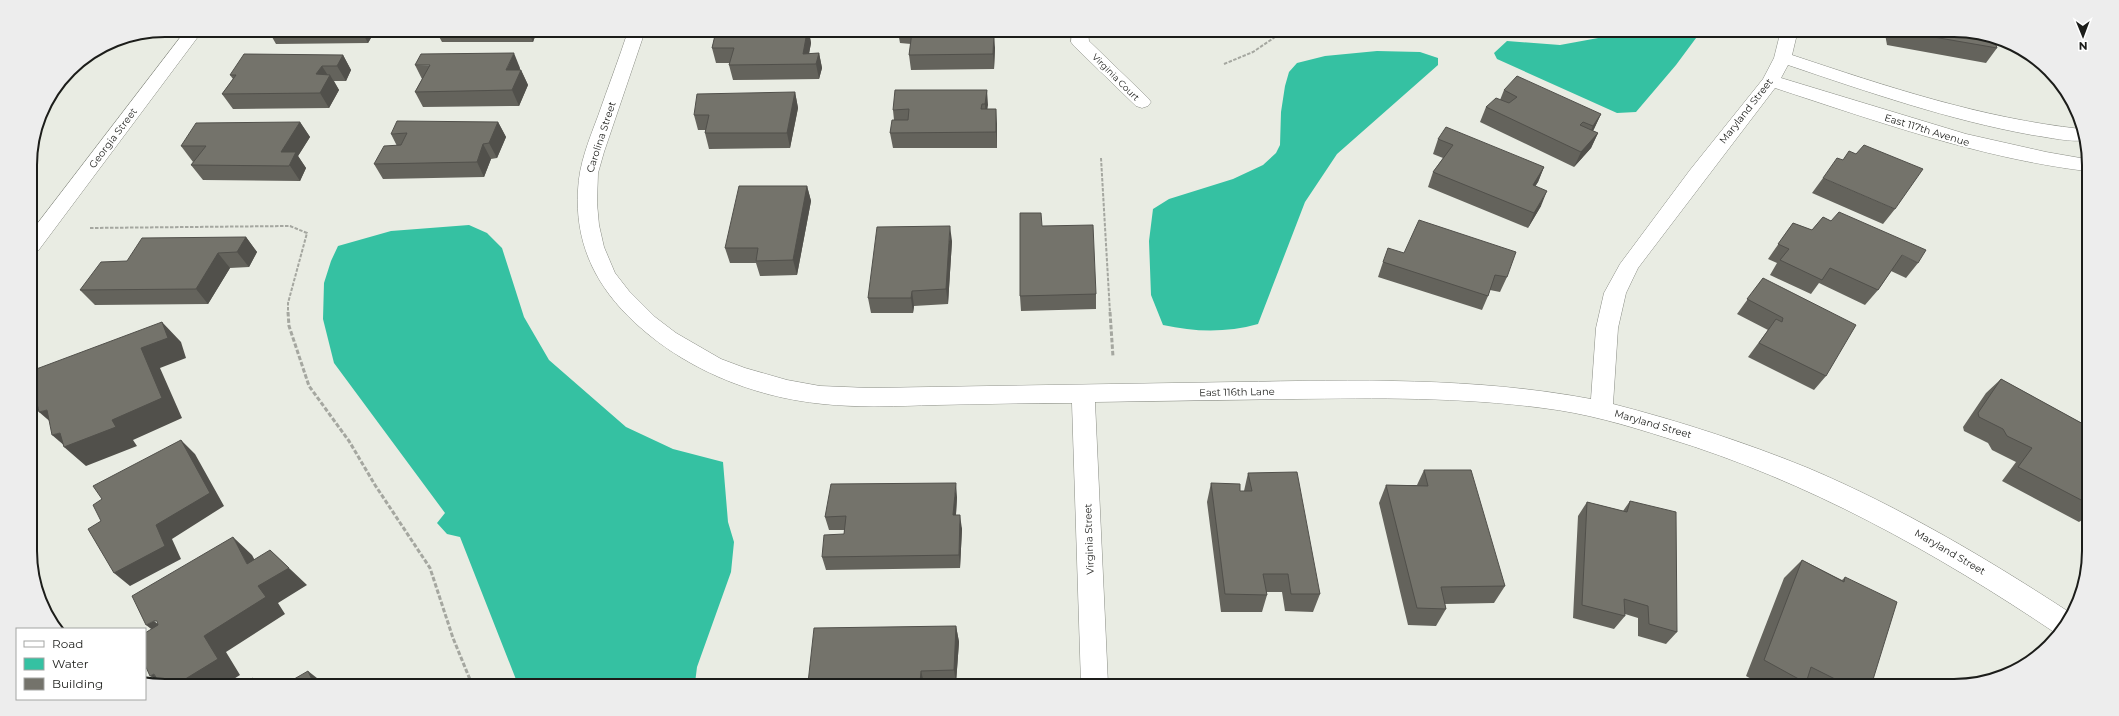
<svg xmlns="http://www.w3.org/2000/svg" width="2119" height="716" font-family="Montserrat,sans-serif">
  <rect width="100%" height="100%" fill="#e9ece3"/>
  <path fill="#35c1a2" d="M1620,34H1699L1676,65L1636,112L1617,113L1497,59L1494,53L1507,41L1560,45Z
    M1377,51L1420,52L1438,58V65L1337,154L1305,202L1258,324C1226,333 1195,332 1163,325L1151,295L1149,241L1153,209L1169,199L1233,179L1263,165L1276,153L1280,145L1281,112L1285,86L1289,72L1297,63L1325,56Z
    M469,225L487,233L502,248L524,317L549,360L626,427L673,449L723,462L728,522L734,542L731,572L697,667L695,683L517,682L460,537L447,534L437,523L445,513L334,363L323,319L324,283L331,261L338,246L391,231Z"/>
  <g fill="none" stroke-linecap="round" stroke-linejoin="round">
    <g stroke="#898c84" stroke-width="1">
      <path id="street" d="M186,30H203L38,251L31,253V232Z
        M628,31H645L604,152L598,173L597,203L599,225L604,247L615,273L629,291L655,317L676,333L721,359L745,368L787,380L820,386L870,388C992,386 1114,384 1236,382C1355,380 1474,377 1591,399L1596,328L1604,293L1620,264L1690,170L1763,79L1774,58L1780,34H1797L1792,55C1888,87 1981,118 2081,129L2086,140C2073,143 2047,137 2032,135C1949,120 1868,92 1788,65L1781,78L1966,134L2046,152L2086,159V171C1980,158 1876,121 1775,88L1638,268L1626,293L1618,328L1613,404C1679,421 1744,442 1808,468C1900,507 1988,559 2072,614L2066,626L2058,634H2057C1935,552 1808,481 1667,438C1626,425 1585,413 1543,408C1460,397 1377,398 1293,399C1227,400 1161,401 1095,402L1108,684H1081L1072,403C1027,403 981,404 936,405C898,406 860,408 823,404C751,397 679,367 628,316C593,281 575,240 578,190C579,164 589,140 598,116C608,87 619,59 628,31Z
        M1072,32H1088L1089,41L1148,98L1151,102L1148,106L1142,108L1136,106L1074,46L1071,42Z"/>
    </g>
    <path stroke="#a5a7a0" stroke-width="2" stroke-dasharray="3.5 1.5" stroke-linecap="butt" d="M1224,64L1253,52L1281,33
      M1101,158L1110,313
      M90,228L290,226L307,233L288,303V313"/>
    <path stroke="#a5a7a0" stroke-width="3" stroke-dasharray="4.5 2" stroke-linecap="butt" d="M288,312L289,326L309,386L349,441L375,485L430,568L453,638L471,682
      M1110,312L1113,357"/>
    <use href="#street" fill="#fff" fill-rule="evenodd"/>
  </g>
  <path fill="#64635c" d="M268,30L375,31L368,43L276,44Z
    M436,31H537L533,42H442Z
    M716,31L809,32L811,43L809,54L819,53L822,68L819,79L733,80L729,65L730,63H716L712,48Z
    M898,32H987L995,48L994,69L911,70L909,55L911,44L900,43Z
    M1885,34L1977,35L1997,48L1986,63L1887,45Z
    M343,55L351,70L346,81H334L339,90L329,108L233,109L222,94L233,79L230,75Z
    M415,65L520,68V70H521L528,85L519,106L423,107L415,92L422,79Z
    M987,90V109L997,124V148H893L890,133L894,120L893,110Z
    M1504,90L1601,114L1593,131L1598,133L1591,148L1574,167L1480,122L1486,107L1500,100Z
    M795,92L798,108L790,148L709,149L705,133V130H698L694,115Z
    M300,122L310,137L298,156L306,168L300,181L203,180L191,165L194,161L193,162L181,146Z
    M498,122L506,137L497,158L491,159L484,177L383,179L374,164L397,146L391,134Z
    M1438,139L1544,167L1538,182L1535,186L1541,206L1528,228L1428,187L1433,172L1443,158L1433,154Z
    M1823,178L1895,209L1883,224L1812,193Z
    M807,186L811,201L797,275L760,276L756,263H730L725,248Z
    M1823,217L1918,263L1906,278L1891,271L1878,290L1865,305L1819,283L1811,294L1770,275L1777,263L1768,259L1793,223L1812,230Z
    M1042,226L1096,294V309L1021,311L1020,296Z
    M246,237L257,252L249,267L230,268L208,304L95,305L80,290L127,261Z
    M952,241L948,304L914,306L913,313H871L868,298Z
    M1404,253L1507,277L1500,292L1490,290L1488,296L1482,310L1378,277L1383,262Z
    M1763,278L1826,376L1814,390L1748,357L1768,330L1737,314Z
    M2001,379L2085,425V518L2079,522L2002,481L2016,462L1992,450L1988,443L1964,431L1963,427L1986,393Z
    M1424,470L1505,586L1494,603L1445,604L1446,609L1436,626L1408,625L1379,503L1386,485H1417Z
    M1248,473L1320,594L1313,612L1285,611L1282,592H1266L1267,595L1262,612H1221L1207,502L1211,483L1240,491H1244Z
    M957,497L956,515L962,529L960,568L826,570L822,557L844,534V530H829L825,517Z
    M1630,501L1677,632L1666,644L1638,636V618L1625,614V616L1614,629L1573,618L1578,516L1587,502L1623,511Z
    M1802,560L1842,580L1845,577L1871,686L1762,685L1746,676L1784,578Z
    M956,626L959,642L956,683H808Z"/>
  <path fill="#51504b" d="M361,30L375,31L368,43Z
    M528,31H537L533,42Z
    M807,32H809L811,43L807,64L803,54Z
    M994,33L995,48L994,69L993,54Z
    M514,53L520,68L513,86L506,70Z
    M819,53L822,68L819,79L816,64Z
    M343,55L351,70L346,81L337,66Z
    M322,66L329,77L330,75L339,90L329,108L320,93L316,74Z
    M521,70L528,85L519,106L512,90Z
    M63,80L66,84L49,105L47,103Z
    M987,90L988,105L986,119L985,104Z
    M795,92L798,108L790,148L787,133Z
    M996,109L997,124V148L996,132Z
    M1601,114L1594,129L1586,141L1593,126Z
    M300,122L310,137L298,156L306,168L300,181L281,152Z
    M498,122L506,137L497,158L489,143Z
    M1598,133L1591,148L1574,167L1581,152Z
    M483,144L491,159L484,177L477,162Z
    M1544,167L1538,182L1527,200L1533,185Z
    M807,186L811,201L797,275L793,260Z
    M1547,191L1541,206L1528,228L1534,213Z
    M950,226L952,241L948,304L946,289Z
    M246,237L257,252L249,267L237,252Z
    M218,253L230,268L208,304L196,289Z
    M912,291L914,306L913,313L911,298Z
    M162,322L181,342L186,358L160,368L182,418L133,440L137,446L86,466L64,447H66L52,435L112,420L141,348Z
    M47,410L61,431L39,412Z
    M181,440L195,454L224,506L172,539L181,559L130,586L114,573L156,525Z
    M956,483L957,497L955,529L953,515Z
    M960,515L962,529L960,568L959,555Z
    M233,537L252,555L266,581L270,550L307,585L278,603L285,614L226,652L240,675L229,682L182,681L204,636L258,586Z
    M154,621L176,638L168,642L146,625Z
    M956,626L959,642L956,683L954,670Z
    M308,671L322,682H313Z
    M921,671L924,683H920Z
    M154,674L158,681L150,676Z"/>
  <path fill="#74736b" stroke="#51504b" d="M716,31L807,32L803,54L819,53L816,64L729,65L734,48H712Z
    M912,32H984V33H994L993,54L909,55Z
    M1922,35H1978L1994,39L1997,48Z
    M514,53L506,70H521L512,90L415,92L430,65H415L421,54Z
    M244,54L343,55L337,66H322L316,74L330,75L320,93L222,94L236,75H230Z
    M1517,76L1601,114L1593,126L1583,122L1580,125L1598,133L1581,152L1486,107L1496,98L1509,103L1517,97L1504,90Z
    M895,90H987L985,104H982L981,109H996V132L890,133L892,120H908L909,109L893,110Z
    M795,92L787,133H705L709,115H694L697,94Z
    M397,121L498,122L489,143L483,144L477,162L374,164L384,146L401,145L407,133L391,134Z
    M300,122L281,152H296L289,166L191,165L206,146H181L196,123Z
    M1446,127L1544,167L1533,185L1547,191L1534,213L1433,172L1453,145L1438,139Z
    M1864,145L1923,169L1895,209L1823,178L1837,158L1843,160L1849,151L1856,154Z
    M739,186H807L793,260L756,261L758,248H725Z
    M1839,212L1926,250L1918,263L1902,255L1878,290L1830,268L1822,280L1780,260L1789,249L1778,244L1793,223L1812,230L1823,217L1831,221Z
    M1020,213H1041L1042,226L1093,225L1096,294L1020,296Z
    M1419,220L1516,252L1507,277L1495,275L1488,296L1383,262L1388,248L1404,253Z
    M950,226L946,289L912,291L911,298H868L877,227Z
    M246,237L237,252L218,253L196,289L80,290L101,262L127,261L142,238Z
    M1763,278L1856,325L1826,376L1759,343L1776,319L1782,322L1783,318L1747,299Z
    M162,322L168,338L141,348L162,398L112,420L116,427L64,447L60,433L52,435L47,410L39,412L31,379V371Z
    M2001,379L2085,425V502L2018,467L2032,448L2007,436L2003,429L1979,417L1978,413Z
    M181,440L210,493L156,525L165,546L114,573L88,529L101,521L93,505L102,499L93,486Z
    M1424,470H1471L1505,586L1441,587L1446,609L1417,608L1386,485L1428,486Z
    M1297,472L1320,594H1291L1288,574H1263L1267,595L1225,594L1211,483L1240,484V491H1252L1248,473Z
    M956,483L953,515H960L959,555L822,557L824,535L844,534L846,516L825,517L831,484Z
    M1630,501L1676,512L1677,632L1649,624L1648,606L1624,599L1625,616L1582,605L1587,502L1627,512Z
    M233,537L247,564L270,550L289,568L258,586L266,597L204,636L218,659L182,681H158L154,674L150,676L145,665V633L158,625L157,621H154L146,625L132,596Z
    M1802,560L1844,582L1845,577L1897,602L1871,686L1837,685L1839,681L1811,667L1806,683L1764,660Z
    M956,626L954,670L921,671L920,683H808L814,628Z
    M308,671L313,682H289Z
    M253,678L255,682H247Z"/>
  <g text-anchor="middle" dominant-baseline="central" stroke-width="4" stroke-linejoin="round" paint-order="stroke">
    <g font-size="9" fill="#1c1d1a" stroke="#fff">
      <text transform="translate(1116 77) rotate(45)">Virginia Court</text>
    </g>
    <g font-size="10" fill="#1c1d1a" stroke="#fff">
      <text transform="translate(1746 111) rotate(-52)">Maryland Street</text>
      <text transform="translate(1927 130) rotate(17)">East 117th Avenue</text>
      <text transform="translate(601 137) rotate(-72)">Carolina Street</text>
      <text transform="translate(113 138) rotate(-53)">Georgia Street</text>
      <text transform="translate(1237 392) rotate(-1)">East 116th Lane</text>
      <text transform="translate(1653 424) rotate(16)">Maryland Street</text>
      <text transform="translate(1089 539) rotate(-92)">Virginia Street</text>
      <text transform="translate(1950 552) rotate(30)">Maryland Street</text>
    </g>
  </g>
  <path d="M0 0H2119V716H0ZM165 37H1954A128 128 0 0 1 2082 165V551A128 128 0 0 1 1954 679H165A128 128 0 0 1 37 551V165A128 128 0 0 1 165 37Z" fill="#ededed" fill-rule="evenodd"/>
  <path fill="none" stroke="#1c1d1a" stroke-width="2" d="M165 37H1954A128 128 0 0 1 2082 165V551A128 128 0 0 1 1954 679H165A128 128 0 0 1 37 551V165A128 128 0 0 1 165 37Z"/>
  <rect x="16" y="628" width="130" height="72" fill="#ffffff" stroke="#a4a5a3"/>
  <rect x="24" y="641" width="20" height="6" fill="#ffffff" stroke="#a4a5a3"/>
  <text x="52" y="648" font-size="12" fill="#1c1d1a">Road</text>
  <rect x="24" y="658" width="20" height="12" fill="#35c1a2" stroke="#a4a5a3"/>
  <text x="52" y="668" font-size="12" fill="#1c1d1a">Water</text>
  <rect x="24" y="678" width="20" height="12" fill="#74736b" stroke="#a4a5a3"/>
  <text x="52" y="688" font-size="12" fill="#1c1d1a">Building</text>
  <g transform="translate(2083 36) rotate(179)" stroke="#ffffff" stroke-width="3" paint-order="stroke">
  <path d="M0-3L7 15L0 10L-7 15Z" fill="#1c1d1a"/>
  <text y="-6" font-size="11" font-weight="bold" text-anchor="middle" fill="#1c1d1a">N</text>
  </g>
</svg>
